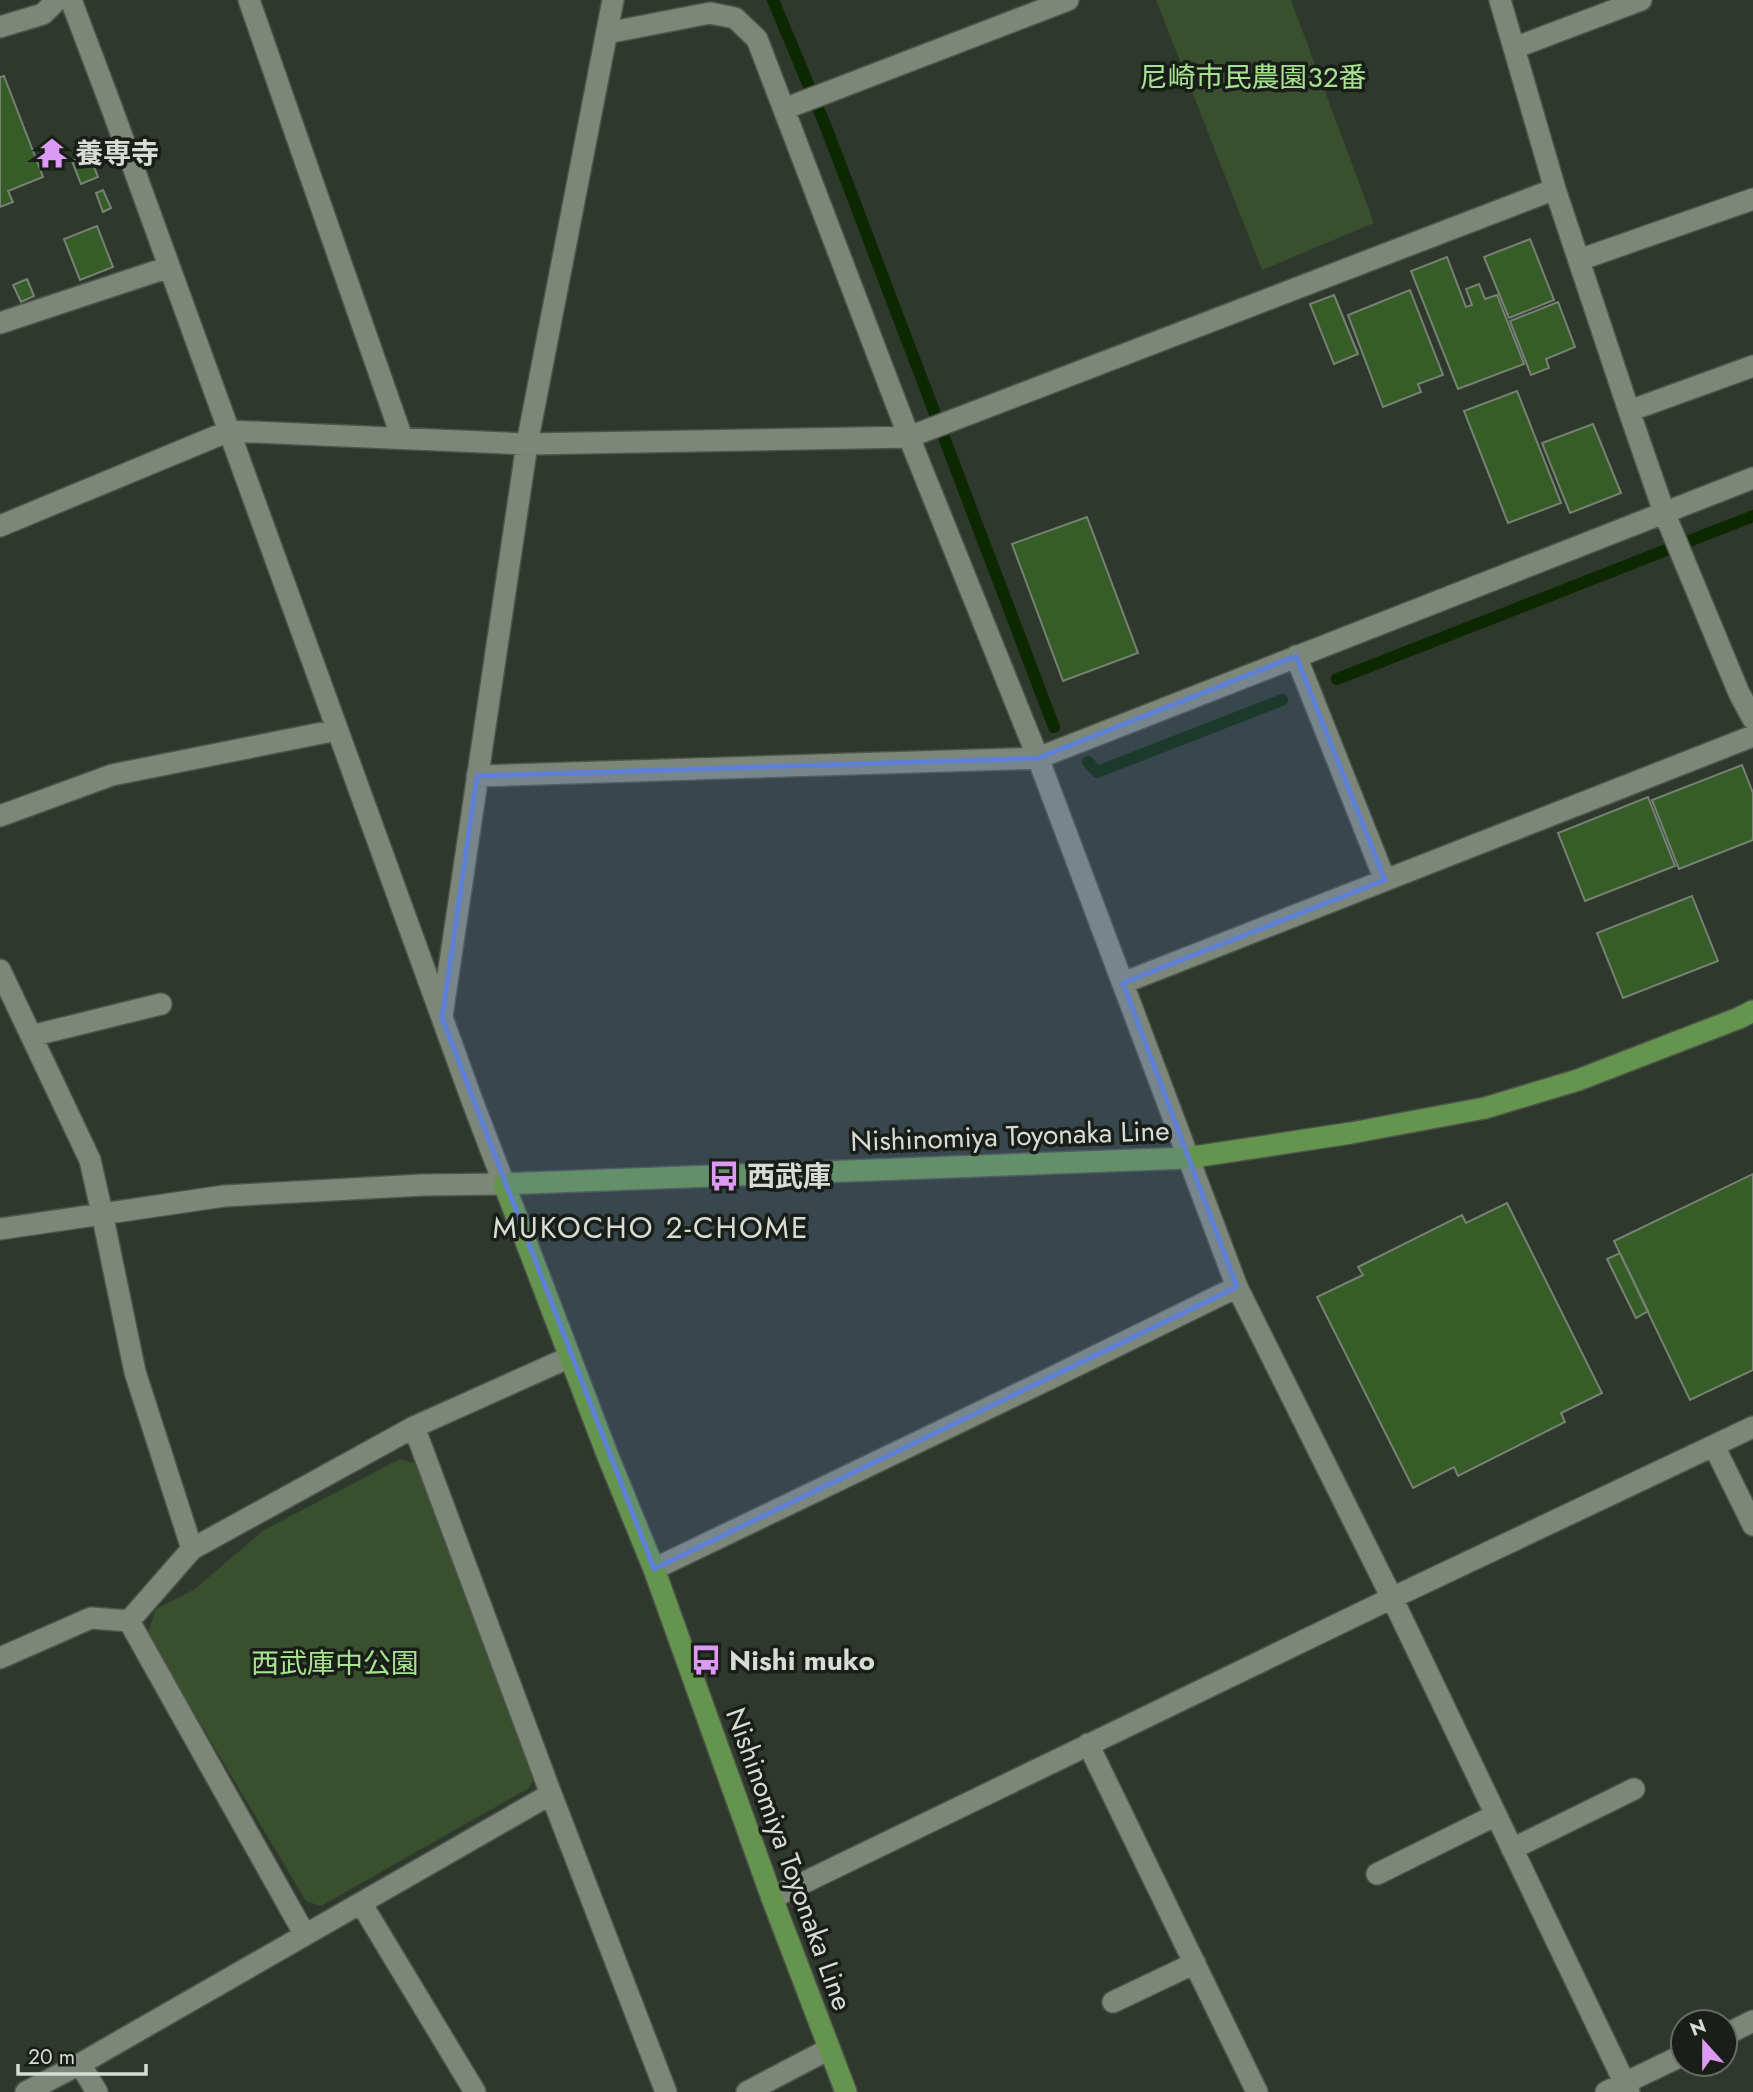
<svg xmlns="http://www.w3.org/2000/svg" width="1753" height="2092" font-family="Jost,'Noto Sans JP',sans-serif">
  <rect width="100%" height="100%" fill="#2f382c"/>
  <path fill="#38502e" d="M1156,0H1291L1374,223L1262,270Z
    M400,1459L417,1464L535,1776L529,1788L321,1906L306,1901L147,1634L156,1609L195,1589L264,1530Z"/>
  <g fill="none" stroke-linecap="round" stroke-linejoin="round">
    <path stroke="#0c2801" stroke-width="12" d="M773,0L826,127L1054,727
      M1337,679L1753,516
      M1088,762L1097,772L1282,700"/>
  </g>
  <path fill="#365d27" stroke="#788274" stroke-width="2" d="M4,76L43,177L8,191L13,202L0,207V77Z
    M89,154L98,177L81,184L72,161Z
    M103,190L111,208L103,212L96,193Z
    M97,226L113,267L80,280L64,239Z
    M1530,239L1554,300L1509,318L1484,257Z
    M1447,257L1466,307L1472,305L1466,289L1479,284L1485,299L1497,295L1524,364L1458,389L1411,271Z
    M27,279L34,296L21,302L13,285Z
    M1410,290L1443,375L1418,384L1421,392L1383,407L1348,315Z
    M1334,295L1358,354L1334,364L1310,304Z
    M1558,302L1575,347L1546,359L1549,368L1531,375L1510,321Z
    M1517,391L1561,503L1508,523L1464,411Z
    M1593,424L1621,493L1570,513L1542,443Z
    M1087,517L1138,653L1063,681L1012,544Z
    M1742,765L1753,793V840L1679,869L1652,800Z
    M1648,797L1675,866L1585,901L1558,833Z
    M1692,896L1718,961L1623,998L1597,933Z
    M1753,1174V1370L1690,1400L1614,1241Z
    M1507,1203L1602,1393L1561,1413L1565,1422L1458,1476L1454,1467L1413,1488L1317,1297L1363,1275L1358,1267L1462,1215L1466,1223Z
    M1620,1253L1648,1311L1636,1318L1607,1259Z"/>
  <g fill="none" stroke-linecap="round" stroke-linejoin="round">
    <g stroke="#4d544a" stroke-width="24">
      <path id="minor" d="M249,0L402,438
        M1500,0L1555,189L1629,411L1664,512L1739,693L1753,719
        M0,27L43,14L57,0
        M607,33L710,13L735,18L757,39L909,437L1038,758L1237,1287L1392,1598L1629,2092
        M1514,48L1641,0
        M784,109L1068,0
        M1579,260L1753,199
        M0,323L169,267
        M1629,411L1753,366
        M0,526L229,431L527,444L909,437L1555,189
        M1296,656L1385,880
        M477,776L1038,758L1753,478
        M0,816L112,775L337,730
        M0,970L90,1160L102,1213L135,1372L192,1549
        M1123,983L1753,736
        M442,1016L527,444L613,0
        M31,1036L161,1004
        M0,1229L224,1196L423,1185L504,1184L473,1103L111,106L71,0
        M414,1427L551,1794L666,2092
        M1714,1446L1753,1525
        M654,1569L1049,1379L1237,1287
        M129,1621L305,1935
        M0,1658L91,1618L129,1621L192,1549L414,1427L570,1357
        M1088,1744L1257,2092
        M1512,1849L1634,1789
        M1377,1874L1496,1815
        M772,1898L1392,1598L1753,1427
        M361,1903L475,2092
        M1113,2002L1195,1963
        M1725,2035L1753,2021
        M80,2064L97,2092
        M26,2092L80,2064L551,1794
        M747,2092L829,2049
        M1606,2092L1683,2055"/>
    </g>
    <g stroke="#4d544a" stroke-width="24">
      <path id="major" d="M846,2092L772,1898L654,1569L607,1454L504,1184L1187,1158L1351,1133L1485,1108L1578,1080L1739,1018L1753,1011"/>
    </g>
    <use href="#minor" stroke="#7d8779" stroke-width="21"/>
    <use href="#major" stroke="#64944e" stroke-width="21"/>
  </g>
  <path fill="#5e80d7" fill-opacity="0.2" stroke="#5e80d7" stroke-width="5" stroke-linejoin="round" d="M1296,656L1385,880L1123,983L1237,1287L654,1569L442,1018L477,776L1038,758Z"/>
  <defs>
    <g id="temple-bare" transform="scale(2.415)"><path d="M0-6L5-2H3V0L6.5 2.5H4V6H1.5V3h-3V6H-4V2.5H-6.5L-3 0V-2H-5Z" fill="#dd99f3" stroke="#1a1e18" stroke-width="2.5" paint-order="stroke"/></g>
    <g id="bus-bare" transform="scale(2.415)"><path d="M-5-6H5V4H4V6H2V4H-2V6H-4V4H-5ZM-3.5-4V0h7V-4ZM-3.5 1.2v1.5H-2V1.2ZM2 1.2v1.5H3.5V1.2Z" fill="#dd99f3" stroke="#1a1e18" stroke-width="2.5" paint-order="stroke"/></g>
  </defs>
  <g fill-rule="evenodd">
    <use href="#temple-bare" x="52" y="153"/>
    <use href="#bus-bare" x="724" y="1176"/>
    <use href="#bus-bare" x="706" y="1660"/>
  </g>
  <g text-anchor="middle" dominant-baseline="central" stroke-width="7" stroke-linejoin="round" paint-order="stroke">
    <g font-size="28" fill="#a7e291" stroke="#1a1e18">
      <text x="1253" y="77">尼崎市民農園32番</text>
      <text x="335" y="1663">西武庫中公園</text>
    </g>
    <g font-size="28" font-weight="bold" fill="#d7dcd5" stroke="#1a1e18" text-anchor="start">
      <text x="75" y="153">養専寺</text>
      <text x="747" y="1176">西武庫</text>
      <text x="729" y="1660">Nishi muko</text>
    </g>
    <g font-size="28" fill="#d7dcd5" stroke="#1a1e18">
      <text transform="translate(1010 1136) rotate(-2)">Nishinomiya Toyonaka Line</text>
      <text transform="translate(789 1859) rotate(70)">Nishinomiya Toyonaka Line</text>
    </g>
    <g font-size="30" letter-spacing="2" fill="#d7dcd5" stroke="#1a1e18">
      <text x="651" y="1227">MUKOCHO 2-CHOME</text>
    </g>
  </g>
  <g transform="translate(1704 2043) rotate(339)"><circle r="33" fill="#1a1e18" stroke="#666a64" stroke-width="2"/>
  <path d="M0-5L12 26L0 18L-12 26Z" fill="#dd99f3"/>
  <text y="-10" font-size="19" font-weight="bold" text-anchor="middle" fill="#d7dcd5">N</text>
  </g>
  <path d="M18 2064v10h128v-10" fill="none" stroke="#d7dcd5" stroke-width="3.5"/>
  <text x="28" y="2064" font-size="21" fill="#d7dcd5" stroke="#1a1e18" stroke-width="5" paint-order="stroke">20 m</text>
</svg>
